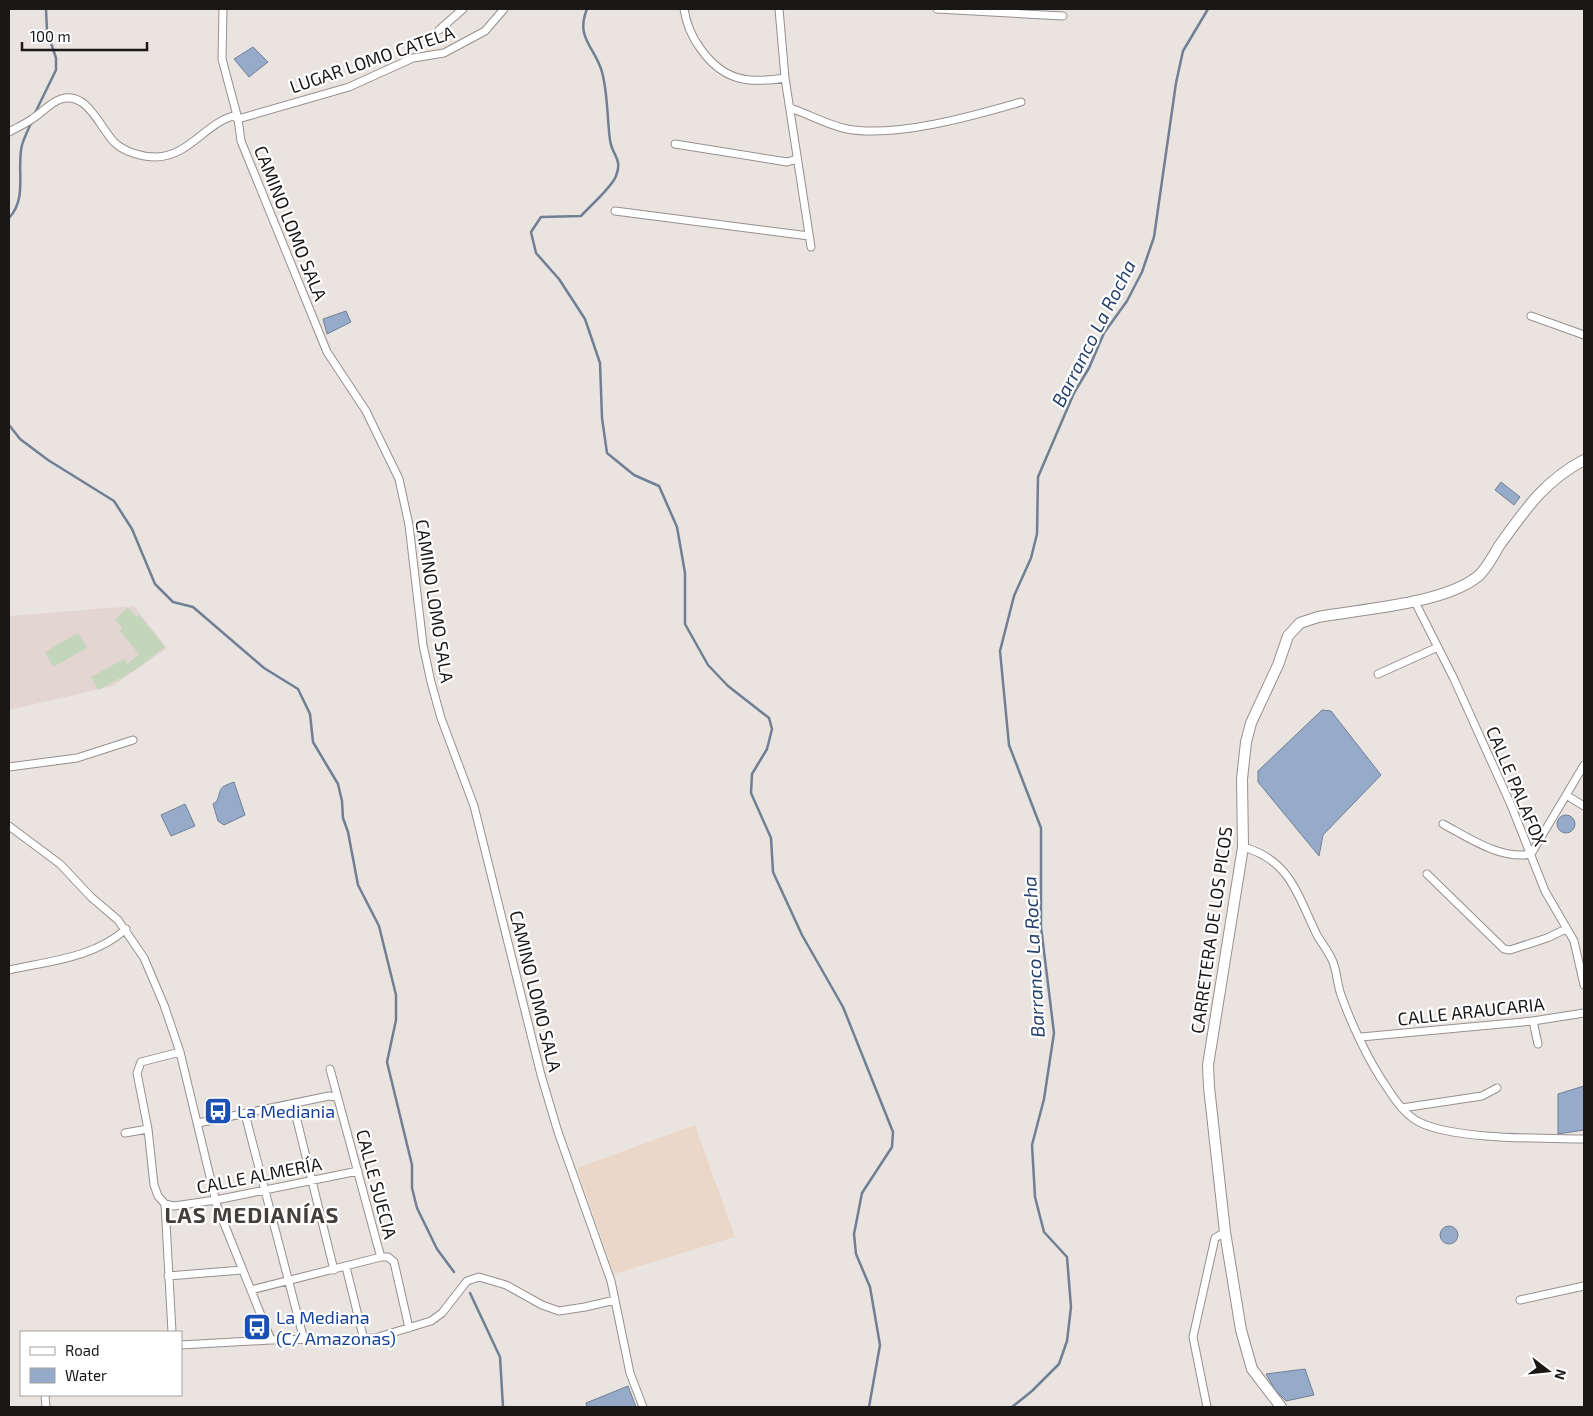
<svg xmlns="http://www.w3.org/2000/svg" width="1593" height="1416" font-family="'Exo 2',sans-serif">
  <rect width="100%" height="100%" fill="#eae4e1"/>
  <path fill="#ebd7c8" d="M695,1125L735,1237L614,1274L577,1168Z"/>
  <path fill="#e3d5cf" d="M134,606L167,648L113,686L9,710V616Z"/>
  <path fill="#c3d6bc" d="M128,608L136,617L139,615L165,647L132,672L98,690L91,677L124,659L127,664L139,654L120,631L122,628L115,619Z
    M78,633L87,648L53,667L45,652Z"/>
  <path fill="#96abca" stroke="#717f94" d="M253,47L268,62L249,77L234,59Z
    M346,311L351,322L327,334L323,319Z
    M1501,482L1520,497L1514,505L1495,490Z
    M1322,710L1331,711L1381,775L1323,835L1319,856L1258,782V771Z
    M234,782L245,815L224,825L218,821L213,804L217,801C222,787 218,788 234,782Z
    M185,804L195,826L171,836L161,815Z
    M1557 824a9 9 0 1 1 18 0a9 9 0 1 1-18 0Z
    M1584,1086V1130L1558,1134V1094Z
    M1440 1235a9 9 0 1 1 18 0a9 9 0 1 1-18 0Z
    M1305,1369L1314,1395L1286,1401L1275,1390L1266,1374Z
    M628,1386L636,1407H587L586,1403Z"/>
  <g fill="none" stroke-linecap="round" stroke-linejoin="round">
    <path stroke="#717f94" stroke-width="2.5" d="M587,9C575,38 595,47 602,72C608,94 607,118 610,140C612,156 623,158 616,176C612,187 590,206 581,216L541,217L531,232L536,253L559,279L585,319L600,363L602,418L607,453L634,475L659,486L677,527L685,573V624L708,665L728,686L769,718L772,729L767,749L752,774L751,793L771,838L773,872L802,935L843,1007L893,1132L892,1147L862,1193L854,1234L856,1254L870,1287L880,1345L869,1407
      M35,113L56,70V58L47,31L46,9
      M9,218C28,198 16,169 22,145C24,138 28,130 31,123
      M9,425L20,439L48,460L114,501L132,529L155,584L173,602L193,607L264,668L298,689L310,714L313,742L338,784L342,801L343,818L348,832L358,885L379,926L396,995V1020L387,1062L412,1165V1188L417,1208L437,1249L454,1272
      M470,1293L500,1357L503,1407
      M1012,1407L1032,1391L1059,1364L1067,1341L1071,1307L1067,1257L1044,1232L1035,1197L1032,1145L1044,1099L1054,1033L1041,927V828L1009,745L1000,651L1014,596L1031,558L1037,534L1038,477L1074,393L1089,368L1104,333L1127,301L1142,272L1154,237L1176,83L1183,51L1208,9"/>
    <g stroke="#96908e" stroke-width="9">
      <path id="street" d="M223,9L222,59L238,119L241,141L327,352L366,411L399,479L409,525L423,645L431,682L441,718L474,806L541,1075L558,1132L611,1281L630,1373L643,1407
        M684,9C686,22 692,37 700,48C723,81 748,84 785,78
        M779,9L785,78L811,247
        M937,9L1063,16
        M439,30L463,9
        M790,108C809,114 827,125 847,129C896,138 973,116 1021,102
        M9,132C16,128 25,124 32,119C42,113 49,103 61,99C87,91 99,126 114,142C124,152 142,157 156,157C189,156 205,124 233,116L238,119L349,87L413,58L444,53L485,31L504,9
        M675,144L787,162L797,159
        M615,211L809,236
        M1531,316L1584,335
        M1414,600L1454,679L1511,805L1545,891L1574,941L1584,985
        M1378,674L1438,647
        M9,767L77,758L133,740
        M1566,795L1584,806
        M1443,824C1469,838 1501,860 1531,854
        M9,826L60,864L91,897L118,920L144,958L164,1005L180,1052L217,1206L271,1340
        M1243,847C1291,860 1298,897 1317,935C1322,944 1329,952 1333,962C1337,972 1337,984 1341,995C1351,1023 1369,1062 1386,1086C1394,1099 1405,1115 1419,1122C1454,1140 1544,1138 1584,1139
        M1531,854L1584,765
        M1427,874L1504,949L1510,950L1547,938L1566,929
        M9,970C49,961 94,958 126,929
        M1533,1021L1538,1044
        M1361,1037L1533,1021L1584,1013
        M330,1069L378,1247L381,1257H388L394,1262L409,1328
        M293,1104L334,1270
        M1402,1108L1482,1096L1497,1088
        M245,1114L304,1340
        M198,1123L329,1096L336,1097
        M125,1133L148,1129
        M165,1204L174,1206L216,1200L358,1171
        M165,1204L158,1196L154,1185L148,1129L137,1073L141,1062L180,1052
        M165,1204L172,1332
        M346,1267L364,1340
        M168,1276L242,1270
        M251,1290L381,1257
        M1520,1300L1584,1286
        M181,1345L271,1340L375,1338L431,1321L442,1313L467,1281L479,1277L506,1285L542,1305L559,1311L585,1307L615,1300
        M45,1395L46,1407
        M1207,1407L1193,1337L1215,1238L1225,1232"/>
    </g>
    <g stroke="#96908e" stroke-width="12">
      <path id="secondary" d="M1281,1407L1252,1369L1241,1330L1225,1232L1209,1087L1208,1065L1243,847L1242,779L1246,742L1251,723L1278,665L1288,636L1300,623L1318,617C1361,609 1443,604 1477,577C1486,570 1493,556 1499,546C1525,510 1544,481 1584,460"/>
    </g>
    <use href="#street" stroke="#fff" stroke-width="7"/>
    <use href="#secondary" stroke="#fff" stroke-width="10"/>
  </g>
  <defs>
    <g id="bus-square" transform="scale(1.4375)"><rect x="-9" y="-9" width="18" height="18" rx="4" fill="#1a4fb4" stroke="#fff"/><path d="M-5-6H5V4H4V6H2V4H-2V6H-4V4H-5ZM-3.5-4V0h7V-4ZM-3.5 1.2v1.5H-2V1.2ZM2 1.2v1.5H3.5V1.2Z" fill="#fff"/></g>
  </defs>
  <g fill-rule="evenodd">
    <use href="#bus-square" x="218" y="1111"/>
    <use href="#bus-square" x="257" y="1327"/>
  </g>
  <g text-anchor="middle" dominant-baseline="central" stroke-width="4.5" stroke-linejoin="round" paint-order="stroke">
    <g font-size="18" fill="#1a1717" stroke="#fff">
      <text transform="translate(372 59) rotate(-19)">LUGAR LOMO CATELA</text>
      <text transform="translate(291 223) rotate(68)">CAMINO LOMO SALA</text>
      <text transform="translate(435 601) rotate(81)">CAMINO LOMO SALA</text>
      <text transform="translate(1517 786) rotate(67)">CALLE PALAFOX</text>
      <text transform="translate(1211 930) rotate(-82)">CARRETERA DE LOS PICOS</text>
      <text transform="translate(536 991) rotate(76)">CAMINO LOMO SALA</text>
      <text transform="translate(1471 1011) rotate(-6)">CALLE ARAUCARIA</text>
      <text transform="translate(259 1175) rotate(-11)">CALLE ALMERÍA</text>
      <text transform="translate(377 1184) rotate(75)">CALLE SUECIA</text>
    </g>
    <g font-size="18" fill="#164399" stroke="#fff" text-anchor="start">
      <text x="237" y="1111">La Mediania</text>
      <text x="276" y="1317">La Mediana<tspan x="276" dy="21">(C/ Amazonas)</tspan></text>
    </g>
    <g font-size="19" font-style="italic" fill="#25416c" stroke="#fff">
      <text transform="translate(1093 333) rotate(-63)">Barranco La Rocha</text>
      <text transform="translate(1033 957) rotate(-93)">Barranco La Rocha</text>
    </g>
    <g font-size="22" font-weight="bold" letter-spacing="1" fill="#443f3d" stroke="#fff">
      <text x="252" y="1214">LAS MEDIANÍAS</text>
    </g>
  </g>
  <rect width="1593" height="1416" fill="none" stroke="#1a1717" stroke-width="20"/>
  <rect x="20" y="1331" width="162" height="65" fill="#ffffff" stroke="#a3a2a2"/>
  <rect x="30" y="1347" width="25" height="8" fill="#ffffff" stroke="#a3a2a2"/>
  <text x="65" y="1356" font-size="15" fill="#1a1717">Road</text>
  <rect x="30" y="1368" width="25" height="15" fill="#96abca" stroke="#a3a2a2"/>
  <text x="65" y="1381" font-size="15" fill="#1a1717">Water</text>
  <g transform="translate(1548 1371) rotate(106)" stroke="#ffffff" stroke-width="4" paint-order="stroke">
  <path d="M0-4L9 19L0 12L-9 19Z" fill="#1a1717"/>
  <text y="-8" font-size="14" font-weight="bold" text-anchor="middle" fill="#1a1717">N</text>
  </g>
  <path d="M22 42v8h125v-8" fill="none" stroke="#1a1717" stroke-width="2.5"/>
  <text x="30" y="42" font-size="15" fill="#1a1717" stroke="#ffffff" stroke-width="4" paint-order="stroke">100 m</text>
</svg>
